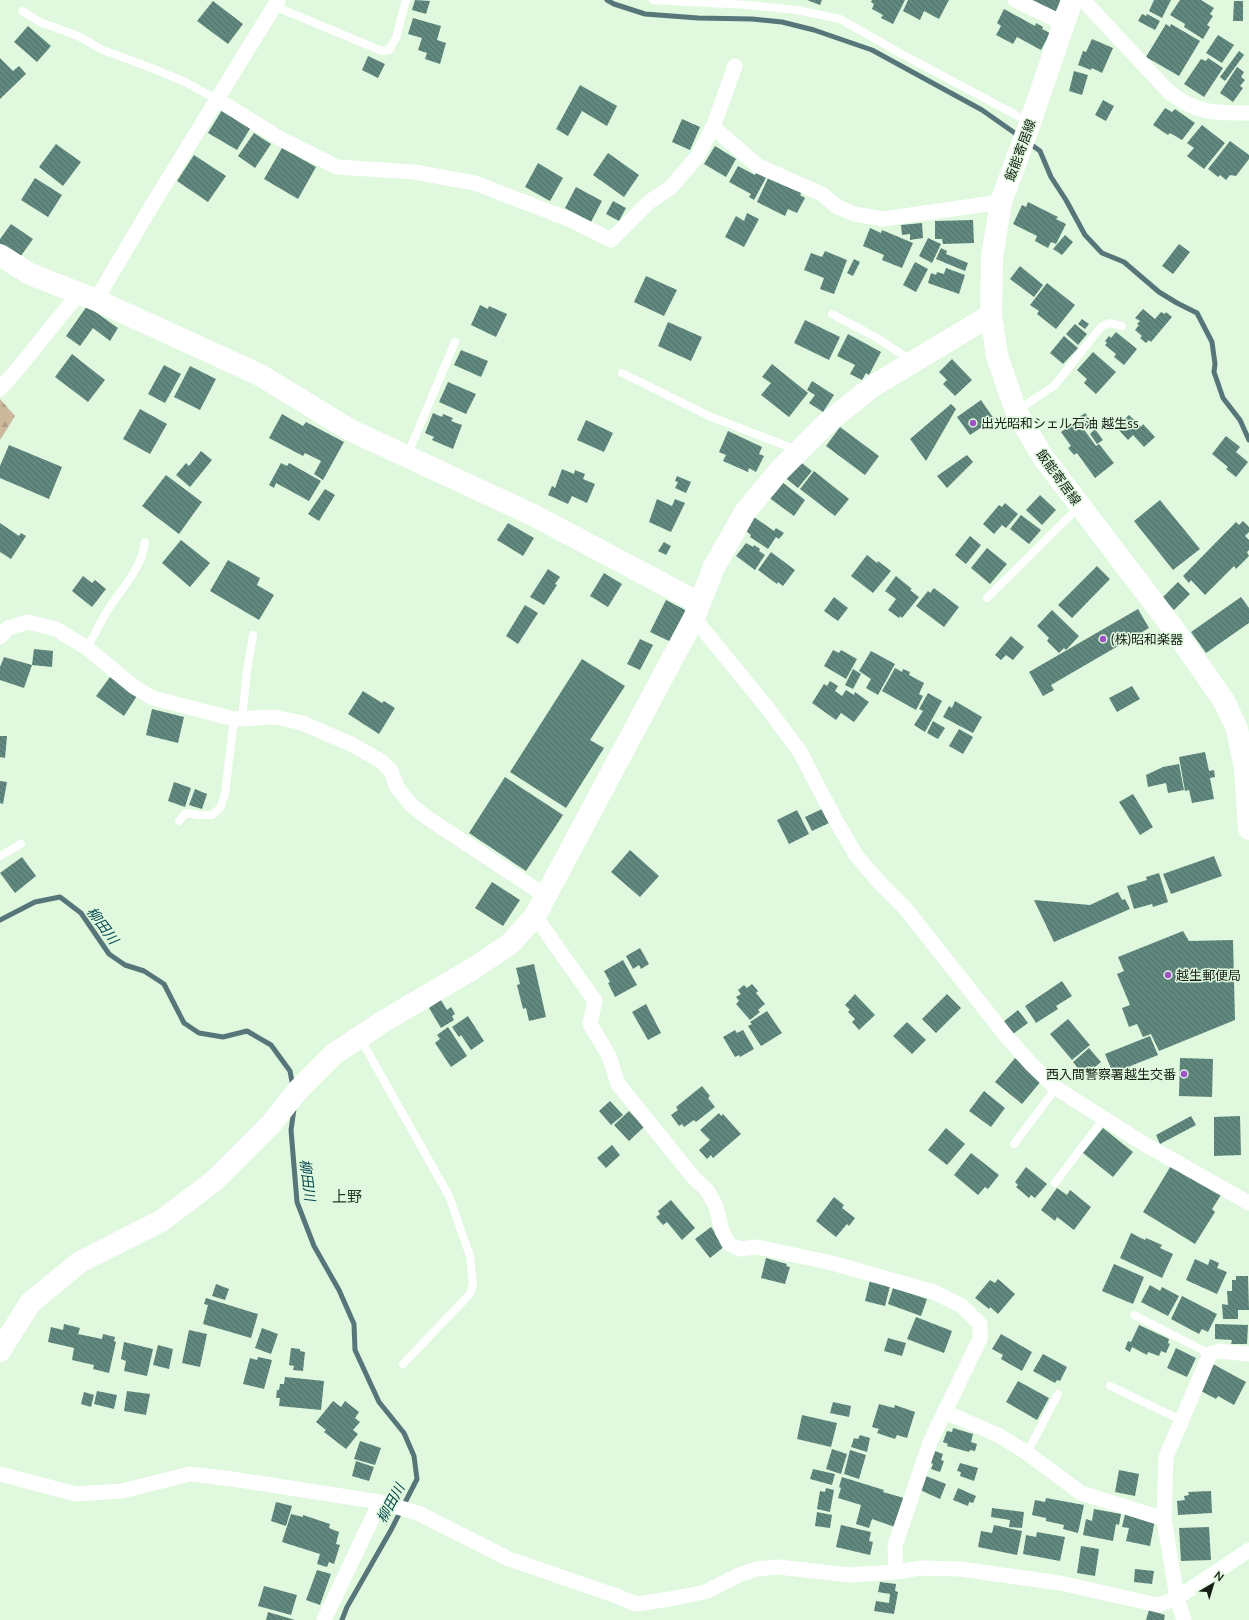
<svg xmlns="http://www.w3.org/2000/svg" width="1249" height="1620" font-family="Lato,'Noto Sans JP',sans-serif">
  <defs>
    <pattern id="forest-firs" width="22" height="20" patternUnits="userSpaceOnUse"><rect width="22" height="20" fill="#ccb89b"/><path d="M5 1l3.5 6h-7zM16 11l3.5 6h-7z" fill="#ae9e85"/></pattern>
    <pattern id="building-back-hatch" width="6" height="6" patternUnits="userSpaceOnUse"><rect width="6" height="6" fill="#61887f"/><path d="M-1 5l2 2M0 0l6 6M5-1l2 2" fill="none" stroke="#4f6f67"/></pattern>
  </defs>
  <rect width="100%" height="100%" fill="#dff8de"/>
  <path fill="url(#forest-firs)" d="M0,399L15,416L0,440Z"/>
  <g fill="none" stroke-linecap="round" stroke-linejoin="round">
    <path stroke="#567679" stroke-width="5" d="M607,0L614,4L645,14L698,18L752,19L782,22L814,30L872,50L982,110L1019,136
      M1029,143L1040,151L1051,177L1066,200L1085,235L1102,253L1124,262L1159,292L1177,303L1197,313L1212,342L1215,364L1214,372L1223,398L1240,420L1249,440
      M0,920L35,902L60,897L81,913L109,954L125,965L144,971L164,984L184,1023L199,1033L223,1037L247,1031L271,1045L290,1071L293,1087
      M294,1109L291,1130L297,1202L314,1246L339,1290L354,1324L355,1350L379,1402L404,1433L414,1456L417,1479L391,1530L347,1607L342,1620"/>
  </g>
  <path fill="url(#building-back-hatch)" d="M415,0L430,1L426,14L412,10Z
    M807,0H822L820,5Z
    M872,0H905L893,24L881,18L883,15L872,9L874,4L871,2Z
    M908,0H949L939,19L924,11L920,20L903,11Z
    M1025,0H1061L1054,15Z
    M1154,0H1171L1162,18L1149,11Z
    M1180,0H1201L1214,8L1210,14L1213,16L1207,25L1210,27L1203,39L1184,27L1185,24L1170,15Z
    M213,1L243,24L228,44L197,21Z
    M1234,1H1243V21H1233Z
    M1004,9L1035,26L1036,23L1043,27L1042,29L1050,33L1041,50L1017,37L1013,44L996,35L1001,26L997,23Z
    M1142,14L1146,16L1147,14L1160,21L1155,30L1138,21Z
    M413,18L441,26L437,40L446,43L440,64L425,59L427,53L418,50L422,38L408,34Z
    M1166,24L1170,27L1171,24L1200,41L1179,76L1146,57Z
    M28,26L51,46L37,62L14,42Z
    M1218,35L1234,45L1222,63L1206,53Z
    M1092,39L1113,48L1102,73L1092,68L1091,70L1078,65L1083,51L1086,52Z
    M1239,51L1244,55L1225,81L1220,77Z
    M368,56L385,64L378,78L362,70Z
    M0,58L13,71L19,66L26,74L0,99Z
    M1208,58L1223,68L1204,97L1184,84L1201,59L1206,61Z
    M1237,67L1244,72L1241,77L1245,80L1240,86L1243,88L1233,102L1220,93Z
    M1074,71L1088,75L1082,95L1069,91Z
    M580,85L617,106L607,126L582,111L568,136L556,129Z
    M1103,100L1114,106L1106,121L1095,115Z
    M1165,108L1172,112L1175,109L1195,123L1182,140L1170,133L1168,135L1153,125Z
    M222,110L251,127L237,150L208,133Z
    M682,119L700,127L690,150L672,142Z
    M1202,125L1225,143L1204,169L1187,156L1194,148L1187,143Z
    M254,133L271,144L255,168L238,156Z
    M1230,141L1249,155V159L1236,176L1230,175L1226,180L1220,175L1218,177L1208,169Z
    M56,144L81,162L63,186L39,167Z
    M715,146L736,159L726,177L704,164Z
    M282,148L316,167L298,199L264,179Z
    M608,153L639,175L624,197L593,175Z
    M194,155L226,176L208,202L177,181Z
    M538,163L563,178L550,201L525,187Z
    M738,166L755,175L757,171L767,176L754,200L749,197L751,194L729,182Z
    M769,176L802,192L800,195L805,198L797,213L788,209L785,216L757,202Z
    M35,178L62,195L48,217L21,200Z
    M576,187L602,201L591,222L565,208Z
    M613,201L626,208L619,221L606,214Z
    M1028,202L1058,217L1056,219L1066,224L1056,244L1051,242L1048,248L1035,241L1037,236L1013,224L1022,205L1026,207Z
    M747,213L759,219L744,247L725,237L736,216L744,221Z
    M973,220L974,243L943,244L942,239H935V221Z
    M922,223L923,238L910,240V234L902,235L901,225Z
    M11,224L33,239L18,260L0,247V239Z
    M870,228L881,233L882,230L913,243L902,268L882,260L884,255L863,246Z
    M1065,235L1073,242L1062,255L1053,249Z
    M928,238L941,244L932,263L919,256Z
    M1179,244L1190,252L1173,274L1162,266Z
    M941,248L947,251L946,254L968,263L965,271L936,259Z
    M825,251L847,260L834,294L820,289L824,278L804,270L811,253L822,257Z
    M854,259L860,262L853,276L847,273Z
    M915,262L928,269L916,292L903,285Z
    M1020,266L1043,285L1034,297L1010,279Z
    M946,268L965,275L959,294L928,283L931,273L936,275L937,272L944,274Z
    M646,276L677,290L664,316L634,302Z
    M1047,283L1075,305L1056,329L1037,314L1039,311L1030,305Z
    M480,305L488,309L489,306L507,314L496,337L471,325Z
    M87,306L118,328L110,341L93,328L80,346L66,336Z
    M1143,309L1155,319L1161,312L1165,314L1166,312L1172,317L1151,342L1149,340L1146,343L1140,338L1142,336L1135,330L1139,325L1137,324L1140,321L1135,318Z
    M1082,319L1089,324L1085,329L1078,324Z
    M805,320L840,337L829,360L794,343Z
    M668,322L702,337L691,361L658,346Z
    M1075,324L1087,334L1078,345L1066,334Z
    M1116,332L1137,349L1124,365L1114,357L1116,354L1105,345L1107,343L1105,341L1109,336L1111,338Z
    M848,334L881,352L869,375L866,373L862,380L850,374L855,365L837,356Z
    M1064,336L1078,348L1063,364L1050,353Z
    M461,350L488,361L481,377L454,365Z
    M1093,352L1116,372L1096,394L1084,383L1087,379L1077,370Z
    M72,354L105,380L88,402L55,377Z
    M952,359L972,380L955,396L943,384L947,380L939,372Z
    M772,364L808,393L789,417L761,395L771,383L762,377Z
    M164,365L181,374L165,403L148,394Z
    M190,366L216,379L200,410L174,397Z
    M812,381L834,395L823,412L809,403L815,395L807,390Z
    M448,382L476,394L466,414L439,402Z
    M981,400L994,419L970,435L957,417Z
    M951,404L956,409L926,461L910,439Z
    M140,409L167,424L150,454L123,439Z
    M433,413L442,417L443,414L453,418L451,421L462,425L453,449L432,440L434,437L425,433Z
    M1085,413L1094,424L1087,429L1078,418Z
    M282,414L303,426L306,422L344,442L323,480L314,474L321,461L305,453L303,456L269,438Z
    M1129,415L1141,427L1143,424L1155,437L1144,447L1133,435L1128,440L1116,427Z
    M586,420L613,433L604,452L577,440Z
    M1077,420L1096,446L1099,444L1114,463L1095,478L1077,453L1074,455L1068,448L1071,446L1061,432Z
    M840,427L879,456L865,475L826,446Z
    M1095,429L1103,440L1097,444L1090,434Z
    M728,431L762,447L759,454L764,456L756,472L749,468L748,472L723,461L726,455L719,452Z
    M1226,436L1240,447L1236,452L1248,462L1236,477L1226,469L1228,467L1212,454Z
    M9,445L62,467L49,499L0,478V466Z
    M201,451L212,460L190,487L176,475L186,463L189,466Z
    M967,455L973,462L947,488L937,476Z
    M798,460L812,471L798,488L783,476Z
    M281,463L287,466L289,463L321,481L309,501L276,483L274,488L269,485Z
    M562,469L574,474L575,470L585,474L583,479L595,484L587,503L572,496L568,504L548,495L552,486L555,488Z
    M814,471L849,499L835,516L800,489Z
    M166,475L202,502L179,534L142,506Z
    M677,476L691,482L686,493L675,488L678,482L675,481Z
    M782,482L805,500L794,516L768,497Z
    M325,489L335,495L319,521L308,514Z
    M1040,495L1056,510L1042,525L1026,510Z
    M657,499L672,506L675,499L685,503L671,532L649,522Z
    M1160,500L1200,549L1173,570L1134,521Z
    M1005,503L1018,514L1006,528L1002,525L994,534L983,524L999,505L1002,507Z
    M1021,515L1041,530L1029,544L1010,529Z
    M754,517L774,531L776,528L784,533L779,539L776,537L768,549L750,537L751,535L745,530Z
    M1243,521L1249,527V532L1245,536L1249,540V550L1247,552L1249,556L1236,569L1234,566L1205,595L1191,580L1189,583L1183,576L1236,522L1239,525Z
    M0,523L19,536L21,533L26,536L11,559L0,552Z
    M508,523L534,538L523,556L497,540Z
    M970,536L981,545L966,564L955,555Z
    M181,540L210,563L190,587L162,563Z
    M664,542L671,546L666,555L658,551Z
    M746,543L753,547L754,545L760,549L759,551L765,555L755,570L736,556Z
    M987,548L1007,564L990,584L971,568Z
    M771,552L795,570L783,586L778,582L777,584L758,570Z
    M867,555L877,563L878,561L891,571L873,593L851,576Z
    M228,560L260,578L257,585L274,595L259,620L210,591Z
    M1097,566L1110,579L1072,618L1058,605Z
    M548,569L560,577L555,584L557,585L544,605L530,597Z
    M604,573L622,584L608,607L590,596Z
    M83,576L92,583L95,580L106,589L92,607L72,591Z
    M896,576L912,589L910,590L919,597L902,618L900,616L899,618L888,610L896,599L885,591Z
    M1178,582L1190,594L1174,610L1162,598Z
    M934,588L959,607L944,627L916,606L928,591L930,593Z
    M834,597L848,608L838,621L824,611Z
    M1241,597L1249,608V623L1206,653L1191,632Z
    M666,600L687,611L671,642L650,632Z
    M525,605L538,613L518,644L506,636Z
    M1138,609L1149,628L1051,685L1054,690L1043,696L1029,672Z
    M1052,610L1079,636L1066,650L1064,648L1059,653L1047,641L1049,638L1037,626Z
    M1011,636L1024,647L1013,660L1006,655L1001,660L995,655Z
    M640,639L653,645L640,670L627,664Z
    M34,649L53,651L52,667L32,665Z
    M833,650L839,653L841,650L857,659L846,679L824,666Z
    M871,651L895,664L878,695L866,688L871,679L859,671Z
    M4,657L32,665L24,688L0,680V667Z
    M582,659L625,686L590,740L604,748L566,808L510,772Z
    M895,668L902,672L903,669L910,672L909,675L924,683L919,694L923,696L916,710L882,691Z
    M853,669L861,674L853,689L845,685Z
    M110,677L137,696L124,716L96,696Z
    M830,681L838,686L835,691L842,696L846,690L854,695L855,692L869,702L854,722L841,713L836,720L812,703L824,684L827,686Z
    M1132,686L1140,699L1117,712L1109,698Z
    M363,691L382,703L384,701L395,708L379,734L348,714Z
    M928,693L942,701L925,732L914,725L923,711L919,709Z
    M955,701L982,717L973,733L943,717L949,706L952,708Z
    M152,709L184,717L178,743L146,735Z
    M933,721L945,728L938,739L927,733Z
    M959,729L973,737L963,754L949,746Z
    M0,736H7L5,758L0,757Z
    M1205,752L1209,771L1214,770L1215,777L1210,778L1214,799L1192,803L1189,790L1185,791L1179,757Z
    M1179,764L1184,790L1168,793L1166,783L1148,787L1146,775L1163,767Z
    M505,777L563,815L526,871L469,833Z
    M0,781L7,782L3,804L0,803Z
    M174,782L191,788L185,807L168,801Z
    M195,789L207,794L202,809L189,805Z
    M1133,794L1153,827L1140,835L1119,802Z
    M822,809L829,823L812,831L805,817Z
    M797,810L809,834L789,844L777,820Z
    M630,850L659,876L640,897L611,872Z
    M1214,856L1222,876L1171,894L1163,874Z
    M22,857L36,876L15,893L0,873Z
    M1159,873L1168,902L1153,907L1152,904L1134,909L1127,886L1147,880L1146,877Z
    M492,882L520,900L503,926L475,908Z
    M1118,892L1122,900L1125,899L1130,909L1054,942L1034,900L1090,905Z
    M1183,931L1189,941L1233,940L1235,1020L1159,1051L1151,1034L1143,1037L1137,1024L1129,1027L1122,1008L1130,1005L1117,974L1124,971L1118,957Z
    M640,948L649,964L641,969L639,965L633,969L626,956Z
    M623,960L637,985L615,997L608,983L610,982L604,971Z
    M534,964L546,1017L529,1021L526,1008L523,1009L517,985L520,984L516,968Z
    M1062,981L1072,996L1056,1006L1058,1009L1036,1023L1025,1006Z
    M752,984L758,991L756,993L765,1004L758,1010L760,1012L750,1020L736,1004L739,1001L736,997L741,994L738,990L744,985L747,988Z
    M855,994L875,1015L859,1030L852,1022L855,1019L848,1012L850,1010L845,1005Z
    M947,994L961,1008L936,1033L922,1019Z
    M441,1000L447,1010L451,1007L455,1014L452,1016L454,1020L441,1028L429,1008Z
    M646,1004L661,1033L648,1040L632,1012Z
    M1018,1010L1028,1023L1013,1034L1003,1022Z
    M767,1011L782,1033L761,1046L748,1026L752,1024L750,1022Z
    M468,1016L484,1041L471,1050L461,1035L459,1037L452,1027Z
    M1068,1019L1090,1045L1072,1060L1050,1034Z
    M907,1022L926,1040L912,1054L893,1036Z
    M448,1027L467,1056L451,1067L435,1043L440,1039L437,1035Z
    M735,1030L737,1033L743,1030L754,1049L740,1057L739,1055L735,1057L723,1037Z
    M1150,1036L1158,1055L1113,1073L1105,1054Z
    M1089,1048L1101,1062L1084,1076L1073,1062Z
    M1015,1058L1042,1080L1022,1104L995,1082Z
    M1180,1058L1213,1059L1212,1097L1179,1096Z
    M702,1086L710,1096L708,1098L715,1107L696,1122L694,1120L684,1127L682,1124L679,1126L671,1115L678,1110L676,1107Z
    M984,1091L1005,1108L991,1127L969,1111Z
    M610,1101L623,1115L611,1125L599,1111Z
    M629,1111L644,1127L629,1141L614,1125Z
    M719,1113L721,1116L723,1114L741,1134L713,1158L711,1155L707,1159L699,1150L710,1140L700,1130Z
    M1191,1116L1196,1125L1160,1144L1156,1135Z
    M1240,1116L1241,1155L1214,1156V1117Z
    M946,1128L965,1144L947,1165L928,1150Z
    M1103,1128L1133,1152L1113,1177L1083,1153Z
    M612,1145L620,1155L606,1168L597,1158Z
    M971,1153L999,1175L988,1189L985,1187L978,1195L954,1175Z
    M1172,1164L1221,1195L1212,1209L1215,1212L1195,1244L1143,1212Z
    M1026,1167L1047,1184L1035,1198L1031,1195L1029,1198L1016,1187L1018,1185L1015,1182Z
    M1057,1188L1067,1195L1070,1190L1091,1207L1074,1230L1057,1217L1055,1221L1041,1210Z
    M834,1197L844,1205L842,1208L855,1218L849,1226L847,1224L836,1237L816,1221Z
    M671,1200L695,1228L682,1240L667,1222L663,1225L656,1217L660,1214L658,1211Z
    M711,1227L725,1246L710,1258L695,1239Z
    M1131,1233L1145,1240L1146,1238L1162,1245L1160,1248L1173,1254L1162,1278L1120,1258Z
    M766,1258L787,1264L786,1266L790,1267L785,1284L761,1278Z
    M1195,1259L1208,1265L1210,1259L1219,1263L1217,1268L1227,1272L1217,1294L1186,1280Z
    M1114,1264L1144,1277L1133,1304L1102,1291Z
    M1236,1276H1248L1249,1310H1238V1319H1223L1222,1304L1228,1305L1227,1291H1232V1280H1236Z
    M998,1279L1015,1294L998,1314L990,1307L989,1309L975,1298L990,1280L995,1283Z
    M870,1280L890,1286L885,1306L865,1301Z
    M216,1284L229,1289L225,1300L212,1296Z
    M1150,1285L1160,1291L1162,1287L1179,1296L1168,1316L1141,1302Z
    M893,1288L927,1299L921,1316L888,1304Z
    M1182,1296L1217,1314L1208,1332L1202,1329L1199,1334L1171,1319Z
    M206,1298L258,1314L251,1338L203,1324L208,1305L204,1304Z
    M916,1317L952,1331L944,1353L907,1339Z
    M64,1324L80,1328L78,1334L102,1339L103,1334L115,1337L114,1341L116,1342L109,1373L93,1369L94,1365L72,1360L74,1348L48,1342L51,1327L63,1330Z
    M1215,1324L1248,1325L1247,1344H1231L1232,1340L1215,1339Z
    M1139,1325L1169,1339L1168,1343L1170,1344L1166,1353L1161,1351L1159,1356L1148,1352L1147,1355L1132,1347L1130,1352L1125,1349L1128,1341L1131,1342Z
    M262,1328L278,1334L271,1354L255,1348Z
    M189,1330L207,1334L200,1367L182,1363Z
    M1001,1334L1032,1352L1022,1371L1001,1359L1003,1355L992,1349Z
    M888,1338L906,1343L902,1356L884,1351Z
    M124,1342L153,1349L147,1376L124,1371L126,1361L121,1359Z
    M158,1345L173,1349L169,1369L153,1365Z
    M291,1348L300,1349V1351L305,1352L303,1371L293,1370L294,1366L289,1365Z
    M1176,1348L1196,1358L1187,1377L1167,1368Z
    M1043,1354L1067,1367L1060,1381L1057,1380L1055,1383L1033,1371Z
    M258,1357L272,1360L264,1389L243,1384L250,1358L257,1360Z
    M1213,1364L1246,1382L1234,1405L1218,1396L1216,1399L1199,1390Z
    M285,1377L324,1381L321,1410L279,1406L280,1398H276L277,1390H279L280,1384H284Z
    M1018,1381L1049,1398L1037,1420L1006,1402Z
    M97,1391L117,1395L114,1409L94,1404Z
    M127,1391L150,1394L146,1415L124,1411Z
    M84,1392L94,1395L91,1407L81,1404Z
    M333,1401L341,1407L345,1401L359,1412L355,1418L360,1422L353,1430L358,1434L346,1449L324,1432L326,1430L316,1422Z
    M833,1402L851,1406L849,1417L830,1413Z
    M879,1404L894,1408L895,1405L915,1412L907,1438L897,1435L895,1439L877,1433L879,1429L872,1427Z
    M802,1415L837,1423L831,1447L797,1439Z
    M953,1428L973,1434L971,1442L977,1444L975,1451L970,1450L969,1452L947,1446L948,1444L943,1442L947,1431L952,1432Z
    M860,1435L870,1438L867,1452L851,1447L854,1438L858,1439Z
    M360,1441L381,1448L375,1465L354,1459Z
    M832,1449L847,1454L841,1474L826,1469Z
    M850,1450L866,1455L859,1479L844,1474Z
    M932,1450L943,1454L941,1460L944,1461L940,1472L931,1469L933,1464L928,1461Z
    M356,1461L374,1467L369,1481L352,1476Z
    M960,1463L978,1468L974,1481L960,1476L961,1472L957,1471Z
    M813,1469L835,1474L832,1485L810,1479Z
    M1119,1470L1139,1474L1135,1496L1115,1492Z
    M926,1476L946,1484L940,1499L920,1490Z
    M842,1477L884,1490L883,1492L904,1498L895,1527L872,1519L869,1528L856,1524L861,1505L838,1498L841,1488L839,1487Z
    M826,1488L834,1490L830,1512L817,1509L820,1491L825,1492Z
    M958,1488L976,1496L973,1503L969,1502L968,1506L953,1500Z
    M1211,1491L1212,1513L1178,1515L1177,1501L1185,1500L1184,1496L1189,1495L1188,1492Z
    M1046,1498L1084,1505L1078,1533L1063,1529L1064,1525L1046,1521V1518L1032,1515L1035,1500L1045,1502Z
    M276,1502L292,1506L286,1526L271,1521Z
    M992,1508L1024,1512L1022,1528L1009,1527L1010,1520L991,1517Z
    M1094,1509L1121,1514L1119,1525L1116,1524L1113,1541L1083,1535L1086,1519L1092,1521Z
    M817,1512L832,1515L830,1528L815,1526Z
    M291,1514L303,1517V1515L330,1524L329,1528L339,1532L336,1544L340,1545L334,1564L329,1562L327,1567L317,1564L320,1554L282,1542Z
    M1125,1514L1155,1520L1150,1546L1126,1541L1129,1528L1122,1527Z
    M841,1525L871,1532L869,1541L873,1542L870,1555L836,1547Z
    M994,1525L1022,1531L1017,1555L978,1547L981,1531L992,1533Z
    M1209,1527L1211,1560L1181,1561L1179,1528Z
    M1037,1532L1065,1537L1060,1561L1023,1554L1026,1535L1036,1537Z
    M1081,1546L1099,1549L1095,1576L1077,1573Z
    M1135,1569L1154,1571L1152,1584L1134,1582Z
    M317,1570L331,1574L320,1605L306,1600Z
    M880,1582L896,1584L895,1591L898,1592L894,1614L874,1611L876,1601L889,1603L890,1594L878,1592Z
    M264,1586L297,1595L291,1615L258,1606Z
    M1149,1610L1165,1615L1164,1620H1146Z
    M268,1612L295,1620H266Z"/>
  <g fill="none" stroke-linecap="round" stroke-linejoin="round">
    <path stroke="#fff" stroke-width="8" d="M653,0L748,5L797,10L840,19L898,52L1029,122
      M274,6L382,51L389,50L396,38L406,0
      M22,11L40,22L78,36L103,50L154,69L185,82L218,100
      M832,314L877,338L912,361
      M622,373L709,416L797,450
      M1016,411L1054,386L1101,327L1109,323L1122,326
      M407,456L455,342
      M987,598L1079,507
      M87,648C95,634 102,618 111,605C125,585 142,566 145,542
      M242,719L247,670L253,635
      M179,821L186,813L199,815H212L220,808L225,794L234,719
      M0,856L21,844
      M360,1038L449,1196L470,1256L473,1284L470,1294L403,1364
      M1014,1144L1056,1088
      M1055,1183L1104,1118
      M1134,1315L1210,1354
      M1110,1386L1181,1420
      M1027,1453L1058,1394"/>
    <path stroke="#fff" stroke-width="15" d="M1015,0L1063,23
      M1083,0L1169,92C1197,114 1215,113 1249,113
      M218,100L279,138L337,167L414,172L475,183L571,220L611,240L649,202L671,187L697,157L713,127L735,66
      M713,127L758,166L822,194L836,206L854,214L883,219L1001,202
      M96,300L151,207L278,0
      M0,389L21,365L79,293
      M694,618L769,710L800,752L835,819L856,855L878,881L905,908L1007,1037L1031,1064L1056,1088L1141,1142L1249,1203
      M0,637L8,628L28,622L56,629L87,648L134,687L153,698L234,719L275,717L302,723L351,744L381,761L391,771L397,787L411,805L429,819L546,896
      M535,916L595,1001L590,1024L609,1056L618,1084L694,1178L707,1190L716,1206L722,1231L729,1244L740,1249L757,1247L832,1263L934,1292L962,1306L980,1324V1339L931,1440L895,1545L896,1572
      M945,1412L1000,1436L1027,1453L1081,1493L1164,1519
      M0,1474L76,1494L122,1491L190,1474L232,1479L380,1502L418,1513L509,1559L614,1595L636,1604L670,1599L705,1592L739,1575L756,1569L778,1567L849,1575L896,1572L921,1568L960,1569L1060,1583L1158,1605L1177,1598L1249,1550
      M324,1620L380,1502
      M1184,1620L1177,1598L1164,1519L1166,1457L1210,1354L1219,1351L1249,1354"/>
    <path stroke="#fff" stroke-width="22" d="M0,255L30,274L96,300L260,375L350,430L533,515L699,603
      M0,1351L30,1303L80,1262L161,1221L214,1181L272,1123L298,1090L334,1054L384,1021L474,968L511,943L535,916L694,618L714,567L745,512L779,471L827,423L873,386L991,315"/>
    <path stroke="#fff" stroke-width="22" d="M1072,0L1030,123L1001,202L992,257L991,315L997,356L1016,411L1043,457L1173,628L1224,701L1237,729L1245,768L1249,829"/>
  </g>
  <g fill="#9f52c4" stroke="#dff8de" stroke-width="1.5">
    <circle cx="973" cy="423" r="4"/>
    <circle cx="1103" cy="639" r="4"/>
    <circle cx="1168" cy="975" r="4"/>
    <circle cx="1184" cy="1074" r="4"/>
  </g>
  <g text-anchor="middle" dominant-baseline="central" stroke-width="3" stroke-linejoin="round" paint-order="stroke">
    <g font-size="13" fill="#161f16" stroke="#dff8de">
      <text transform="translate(1020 150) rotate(-70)">飯能寄居線</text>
      <text transform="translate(1059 477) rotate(54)">飯能寄居線</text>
    </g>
    <g font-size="13" fill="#161f16" stroke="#dff8de" text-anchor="start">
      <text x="981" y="423">出光昭和シェル石油 越生ss</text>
      <text x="1111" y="639">(株)昭和楽器</text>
      <text x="1176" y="975">越生郵便局</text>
      <text x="1176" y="1074" text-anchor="end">西入間警察署越生交番</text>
    </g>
    <g font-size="14" font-style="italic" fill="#064650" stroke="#dff8de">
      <text transform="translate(103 925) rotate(53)">柳田川</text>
      <text transform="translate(308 1180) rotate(83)">柳田川</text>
      <text transform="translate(390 1503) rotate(-62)">柳田川</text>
    </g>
    <g font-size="15" fill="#253925" stroke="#dff8de">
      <text x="347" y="1196">上野</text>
    </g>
  </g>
  <g transform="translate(1213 1584) rotate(38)" stroke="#dff8de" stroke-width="3" paint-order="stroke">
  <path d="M0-3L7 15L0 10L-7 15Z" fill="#161f16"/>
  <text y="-6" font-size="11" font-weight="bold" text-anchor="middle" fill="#161f16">N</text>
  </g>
</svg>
